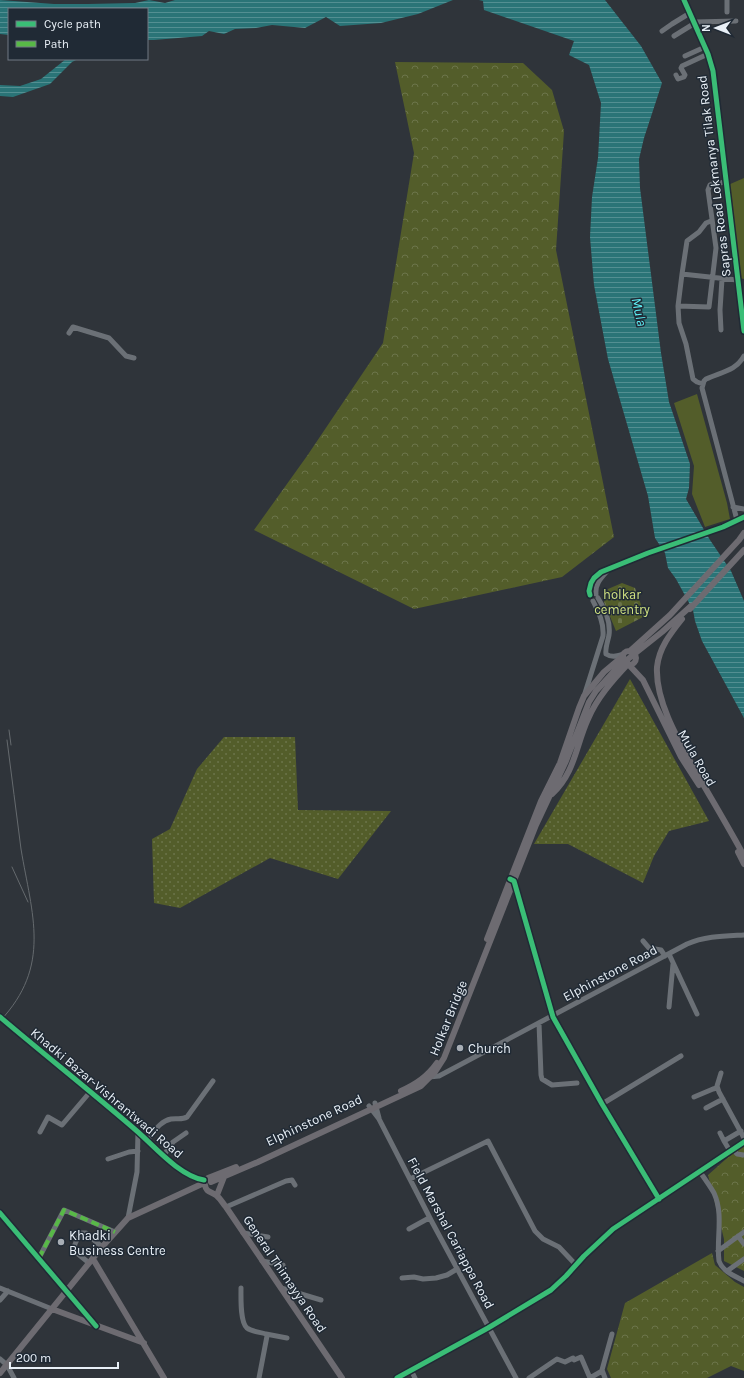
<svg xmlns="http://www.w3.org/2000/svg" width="744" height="1378" font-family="Karla,sans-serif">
  <defs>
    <pattern id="grass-dots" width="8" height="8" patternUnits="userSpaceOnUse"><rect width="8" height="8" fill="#535d2a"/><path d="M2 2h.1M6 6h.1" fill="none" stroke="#6c754a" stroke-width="1.8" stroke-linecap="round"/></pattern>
    <pattern id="forest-crowns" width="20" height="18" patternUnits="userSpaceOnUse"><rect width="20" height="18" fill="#535d2a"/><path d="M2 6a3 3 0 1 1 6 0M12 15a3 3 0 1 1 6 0" fill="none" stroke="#6c754a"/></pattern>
    <pattern id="cemetery-stones" width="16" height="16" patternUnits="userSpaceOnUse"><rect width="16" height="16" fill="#535d2a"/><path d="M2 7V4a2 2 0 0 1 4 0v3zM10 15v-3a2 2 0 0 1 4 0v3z" fill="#6c754a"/></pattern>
    <pattern id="water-rules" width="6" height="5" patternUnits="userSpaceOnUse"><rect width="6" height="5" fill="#2a7477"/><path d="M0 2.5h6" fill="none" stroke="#538f92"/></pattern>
  </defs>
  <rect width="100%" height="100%" fill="#2f343a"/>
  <path fill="url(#grass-dots)" d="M630,679L709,821L669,831L654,856L643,883L568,844H534Z
    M224,737H295L298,810L391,811L338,879L270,858L180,908L154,903L152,839L170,829L197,769Z"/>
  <path fill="url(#forest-crowns)" d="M395,62L523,63L552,90L564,131L556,250L614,537L562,577L414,609L254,530L307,456L383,343L414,153Z
    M744,1143V1271L724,1261V1239L708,1175Z
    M712,1253L715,1265L735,1282L744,1287V1371L731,1366L707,1378H611L607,1369L625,1303Z"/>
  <path fill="url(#cemetery-stones)" d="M622,583L635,588L645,616L616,631L604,602L608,589Z"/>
  <path fill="#535d2a" d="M744,178V279L739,278L728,185Z
    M697,394L727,503L730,519L705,527L692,494L694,466L674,403Z"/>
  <path fill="url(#water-rules)" d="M0,0L54,4H88L135,3L149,0L165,3L175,0H453L418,14L381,23L340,26L326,17L305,28L272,25L256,28L235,29L224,34L209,31L202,36L154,40H147V9H9V35L0,34Z
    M479,0H605L641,46L662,83L644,138L639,159L640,188L661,353L669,402L690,464L689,488L686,499L710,540L731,571L744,601V718L702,641L695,621L693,610L676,579L668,568L665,553L655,538L648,496L608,359L594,285L590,237L592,197L598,158L601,103L589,65L569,55L574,41L484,10L483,1Z
    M66,59H78L72,62L50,84L13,97L0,96V85L20,86L41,79Z"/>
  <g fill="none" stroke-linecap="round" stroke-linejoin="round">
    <path stroke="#6b7076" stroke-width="5" d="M684,0L708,54L713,71L744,331
      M727,12V0
      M695,22L736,21
      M662,31L672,24L690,13
      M674,36L695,23
      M685,56L705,47
      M676,75L678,79L684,77L685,75L681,68L682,66L708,54
      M711,221L706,223L699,232L687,241L682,274L737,280
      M682,274L678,306L679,323L686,344L693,379L697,382L703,384
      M678,306L709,307L716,248L708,190L710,185L712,184L726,182
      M721,330L720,310L722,279
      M69,333L73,327L109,338L126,356L134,358
      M733,507L744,509
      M737,520L702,388L704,381L706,379C721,372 736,371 744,356
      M596,594C595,583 602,577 608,570
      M590,595L589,591L591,583L594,578L601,572L648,553L723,527L744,517
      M598,598C605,609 611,621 609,635C608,641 605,648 606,654C612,658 617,656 624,654
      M585,693L603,636C604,623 599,613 593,601
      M512,881L523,911L553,1017L602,1104L659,1199
      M643,941L649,948L661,950L665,956
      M669,954L697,1014
      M669,1007L673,964
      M0,1017C46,1056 93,1093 138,1132C156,1148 180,1176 204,1180
      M539,1023L541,1075L542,1079L552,1085L577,1083
      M721,1073L717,1086L719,1092L744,1138
      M429,1077L439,1076L687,944C705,936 725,936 744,935
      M694,1097L713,1089L717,1088
      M375,1103L379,1118
      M602,1104L681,1056
      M369,1106L379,1119L432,1222L516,1378
      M706,1108L723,1099
      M40,1132L48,1117L62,1125L90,1092
      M720,1133L724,1141L741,1131
      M147,1140C154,1132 160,1121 171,1119C177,1118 182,1120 187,1117L213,1081
      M724,1141L730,1151
      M733,1149L737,1154L744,1155
      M164,1155L173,1142L186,1133
      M108,1159L129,1152L138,1151
      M700,1172C705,1179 710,1186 714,1193C724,1215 716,1239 719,1261C723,1272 735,1276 744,1281
      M410,1179L488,1141L535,1231L543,1239L559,1247L576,1265
      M226,1207L286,1181L292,1180L295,1185
      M0,1213L96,1326
      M128,1218L137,1172L138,1132
      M409,1229L429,1218
      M243,1233L268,1237
      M738,1236L744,1244
      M718,1251L744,1232
      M39,1258L64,1210L115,1232
      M262,1261L283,1265
      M89,1263C75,1251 68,1250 82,1233H86L102,1247
      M727,1271L744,1259
      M402,1278L414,1277L423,1279L436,1278L447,1275L457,1269
      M0,1288L52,1309
      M241,1288C241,1298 240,1322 247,1328C252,1332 260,1332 266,1334L267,1336L259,1378
      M281,1288L321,1300
      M0,1300L8,1291
      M266,1334L287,1338
      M0,1359L7,1365L14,1378
      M411,1370L415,1378
      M397,1378L488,1328L551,1290L566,1276L584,1256L613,1229L744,1142
      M529,1378L557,1359L565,1362L573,1358L574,1360L581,1357L590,1378L602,1371
      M605,1378L602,1370L612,1334"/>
    <path stroke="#6d6b71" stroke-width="6" d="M690,609L744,550
      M682,619C670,634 659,648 657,667C655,704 683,748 700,779C715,805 730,830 744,856
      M630,651L670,615L739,540L744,533
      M622 658a7 7 0 1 1 14 0a7 7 0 1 1-14 0Z
      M629,665L643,680L681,757L699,785
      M552,794C575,773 576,745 588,719C597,698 612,681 628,664
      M738,852L744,864
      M487,939L541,801L560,763L579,708L584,696L604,672L623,656
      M401,1091C416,1084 427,1077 437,1063
      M208,1178L236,1167
      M211,1182L258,1162L421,1086L435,1072L444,1058L536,825L566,761L589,702L596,691L618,667L662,632L691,606
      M205,1185C206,1193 212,1191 217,1196C221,1199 223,1204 226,1207L342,1378
      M217,1195L224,1177
      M93,1259L164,1378
      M52,1309L144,1343
      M0,1373L102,1247L128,1218L204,1183"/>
    <path stroke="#656a6e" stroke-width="1" d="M9,730L11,745
      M12,867L28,902
      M0,1021C52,966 32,915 21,849C16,813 12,776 7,740"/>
    <path stroke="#58b947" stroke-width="4" stroke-dasharray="8 4" stroke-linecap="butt" d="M39,1258L64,1210L115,1232"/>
    <g stroke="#202a35" stroke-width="8">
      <path id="cycleway" d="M684,0L708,54L713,71L744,331
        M590,595L589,591L591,583L594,578L601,572L648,553L723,527L744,517
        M510,879L514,881L553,1017L602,1104L659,1199
        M0,1017C46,1056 93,1093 138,1132C156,1148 180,1176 204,1180
        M0,1213L96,1326
        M397,1378L488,1328L551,1290L566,1276L584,1256L613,1229L744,1142"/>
    </g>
    <use href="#cycleway" stroke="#3abd76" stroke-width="5"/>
  </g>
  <g fill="#a8aeb5" stroke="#202a35" stroke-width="1.5">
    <circle cx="460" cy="1048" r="4"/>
    <circle cx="61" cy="1242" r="4"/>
  </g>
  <g text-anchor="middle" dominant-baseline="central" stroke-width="3" stroke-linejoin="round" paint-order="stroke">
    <g font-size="13" fill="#e9f0f7" stroke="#202a35">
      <text transform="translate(714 176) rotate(-97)">Sapras Road Lokmanya Tilak Road</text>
      <text transform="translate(697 758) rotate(60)">Mula Road</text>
      <text transform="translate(610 973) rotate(-28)">Elphinstone Road</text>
      <text transform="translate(448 1018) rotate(-68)">Holkar Bridge</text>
      <text transform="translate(107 1093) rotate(40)">Khadki Bazar-Vishrantwadi Road</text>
      <text transform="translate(314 1120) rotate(-25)">Elphinstone Road</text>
      <text transform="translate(451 1233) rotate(62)">Field Marshal Cariappa Road</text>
      <text transform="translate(285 1274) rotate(56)">General Thimayya Road</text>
    </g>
    <g font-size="13" fill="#d1e280" stroke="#202a35">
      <text x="622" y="594">holkar<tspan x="622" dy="15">cementry</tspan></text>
    </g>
    <g font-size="13" fill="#e9f0f7" stroke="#202a35" text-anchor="start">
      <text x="468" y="1048">Church</text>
      <text x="69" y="1235">Khadki<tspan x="69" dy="15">Business Centre</tspan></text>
    </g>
    <g font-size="14" font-style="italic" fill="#5df2f8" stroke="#202a35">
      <text transform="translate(639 312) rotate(78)">Mula</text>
    </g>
  </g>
  <rect x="8" y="8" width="140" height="52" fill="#202a35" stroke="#707983"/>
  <rect x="16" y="21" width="20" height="6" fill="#3abd76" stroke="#707983"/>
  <text x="44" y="28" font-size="12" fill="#e9f0f7">Cycle path</text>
  <rect x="16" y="41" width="20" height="6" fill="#58b947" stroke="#707983"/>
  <text x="44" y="48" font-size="12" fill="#e9f0f7">Path</text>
  <g transform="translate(716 28) rotate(270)" stroke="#202a35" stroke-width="3" paint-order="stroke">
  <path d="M0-3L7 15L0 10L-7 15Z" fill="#e9f0f7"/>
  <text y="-6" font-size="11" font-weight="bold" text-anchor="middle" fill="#e9f0f7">N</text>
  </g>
  <path d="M10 1362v6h108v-6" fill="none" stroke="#e9f0f7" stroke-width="2"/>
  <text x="16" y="1362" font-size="12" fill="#e9f0f7" stroke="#202a35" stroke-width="3" paint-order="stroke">200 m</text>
</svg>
